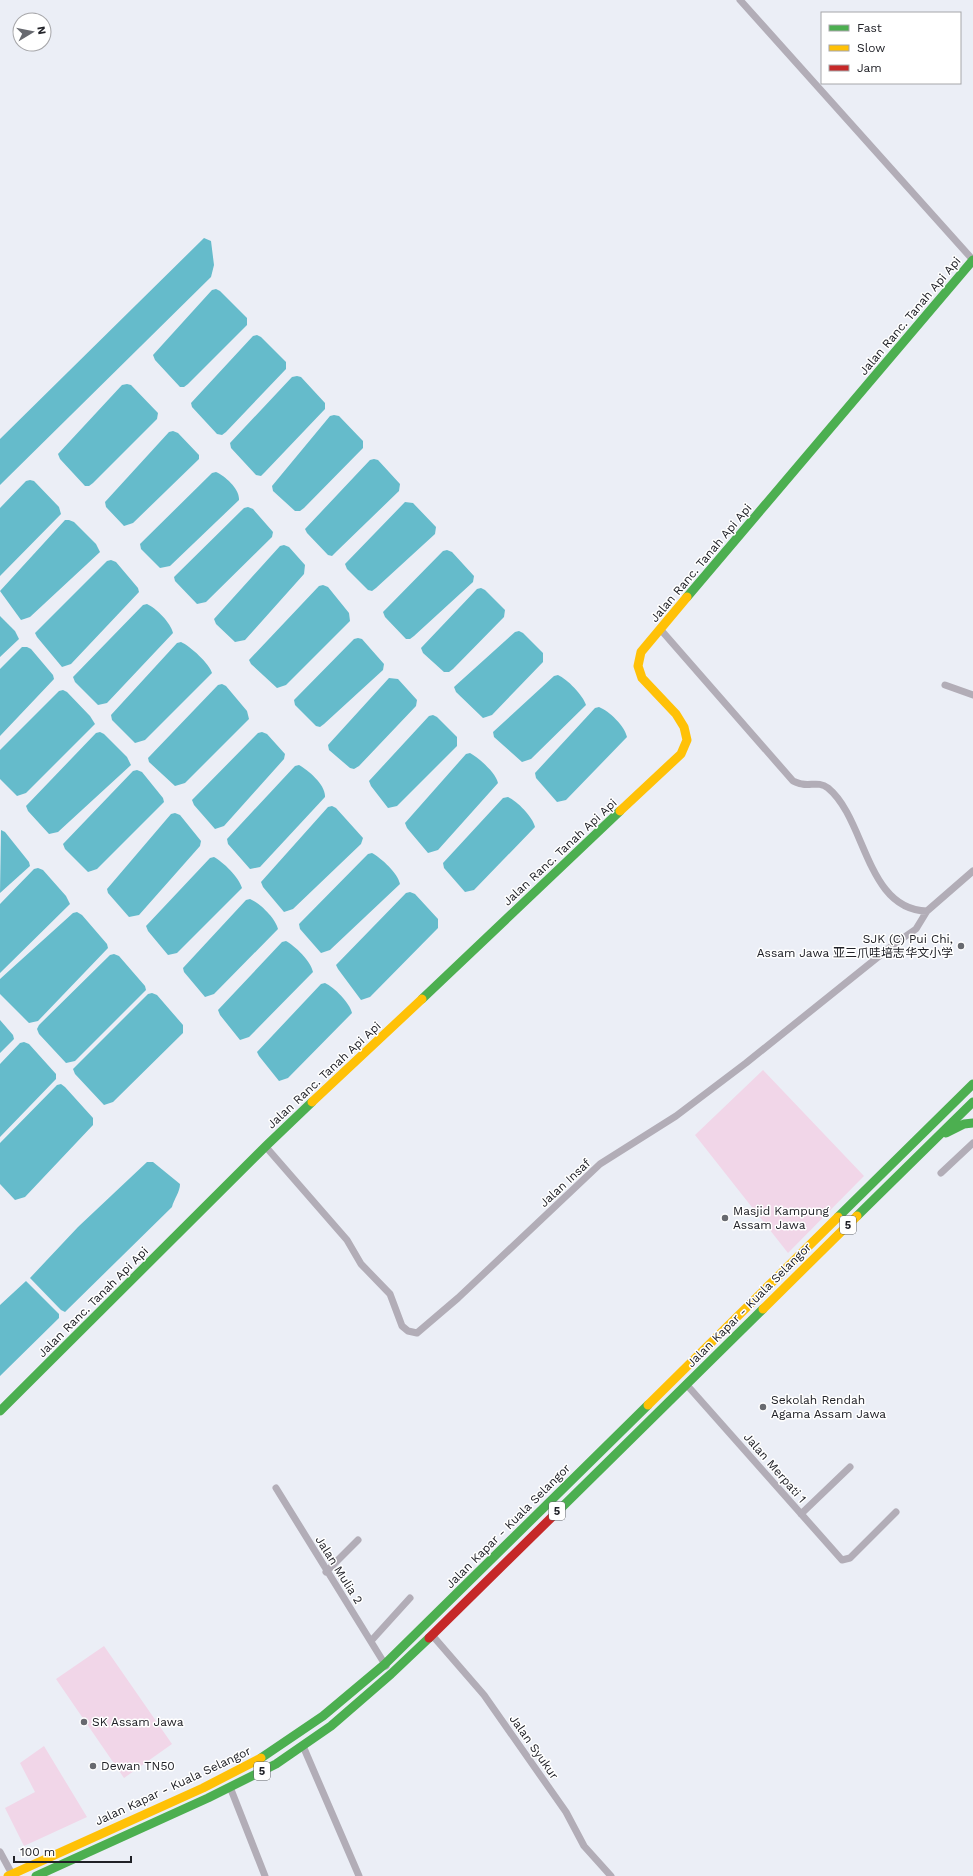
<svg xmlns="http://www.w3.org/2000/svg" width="973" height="1876" font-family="'Work Sans','Noto Sans SC',sans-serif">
  <rect width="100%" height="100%" fill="#ebeef6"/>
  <path fill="#f1d6e8" d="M763,1070L864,1176L788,1253L695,1135Z
    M104,1646L172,1744L124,1778L56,1679Z
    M44,1746L87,1817L24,1846L5,1808L35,1792L20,1763Z"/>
  <path fill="#65bbcb" d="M204,238L211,241L214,265L211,277L0,485V439Z
    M216,289L220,291L247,318V325L188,384L184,387H180L155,360L153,355L212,290Z
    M257,335L261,337L286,362V369L226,432L222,435L217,434L192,407L191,403L253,336Z
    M297,376L301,377L325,403V409L265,472L261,476L256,475L231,448L230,443L292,377Z
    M127,384L131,385L158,413L157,419L93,483L89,486H85L60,459L58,454L122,385Z
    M334,415L339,416L363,441V448L304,508L300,511H295L273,491L272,486L330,416Z
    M173,431L178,433L199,455V459L133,523L124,526L106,507L105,502L169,432Z
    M374,459L378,460L400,484L399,491L336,552L332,556L328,555L307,533L305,529L370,460Z
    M216,472C225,476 240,489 239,500L170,566L160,568L141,549L140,544L212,473Z
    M30,480L34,481L59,507L61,514L0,576V508L26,481Z
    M405,502L413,503L436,527L435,534L376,588L372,591L368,590L347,569L345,564Z
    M248,507L253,509L273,532L272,537L206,602L197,604L175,581L174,577L244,508Z
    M65,520H69L74,522L96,544L100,552L30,617L21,620L0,591Z
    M284,545L289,547L305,565L304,574L245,640L235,642L216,624L214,619L280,546Z
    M447,550L452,552L474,576L473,582L414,636L410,639H406L385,617L383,612L443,551Z
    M111,560L116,562L138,588L139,592L71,664L62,667L37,637L35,633L107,561Z
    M323,585L328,587L349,613L350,621L286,685L277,688L251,664L249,660L319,586Z
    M481,588L485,590L505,610L504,617L453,669L449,672H444L423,653L421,648L477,589Z
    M147,604C156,608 171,623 173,633L107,703L98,705L75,682L73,677L143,605Z
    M0,616L15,631L19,639L0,657Z
    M519,631L523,633L543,653V662L492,715L483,718L456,692L454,687L515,632Z
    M358,638L362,639L384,664L383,670L324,724L320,727L316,726L295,705L294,700L354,639Z
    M181,642C190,646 210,664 212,673L145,740L135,743L112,720L111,715L177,643Z
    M22,647H27L31,649L53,675L54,679L0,736V669Z
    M558,675C567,679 583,695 586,705L531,759L522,762L494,737L493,732L554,676Z
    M389,678L398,679L417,700L416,706L359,766L354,769L350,768L329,750L328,745Z
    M222,684L226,686L247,711L249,719L185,783L175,786L149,762L148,758L218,685Z
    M63,690L67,692L90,716L95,724L26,793L17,796L0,779V750L59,691Z
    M599,707C609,711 625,726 627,737L566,800L557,802L536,778L535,773L595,708Z
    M433,715L437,717L457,737V746L397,806L388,808L371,786L369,781L429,716Z
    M100,732L104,734L127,757L131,765L58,832L49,834L28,811L26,806L96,733Z
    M262,732L267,734L285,754L284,759L224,826L215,829L194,805L192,800L258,733Z
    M470,753C479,758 496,773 498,783L438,850L428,853L407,828L405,823L466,754Z
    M299,765C308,770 326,785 325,797L260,867L250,869L228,844L227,839L295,766Z
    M137,770L142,772L163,798L164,802L97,869L88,872L65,849L63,844L133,771Z
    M508,797C517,801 533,817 535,827L474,890L465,892L444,868L443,863L503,798Z
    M332,806L336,808L363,838L361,844L293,909L284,912L263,887L261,882L328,807Z
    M175,813L180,815L201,841L200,846L139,915L129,917L108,893L107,889L171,814Z
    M1,830L5,832L29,862L30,866L0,893Z
    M372,853C381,858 398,873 400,884L330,950L321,953L300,929L299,924L368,854Z
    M214,857C223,862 239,877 242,888L177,953L168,955L148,931L146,926L210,858Z
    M38,868L43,870L66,896L70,904L0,973V904L34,869Z
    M410,892L415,894L438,919V928L370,997L361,1000L338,969L336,965L406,893Z
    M250,899C260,903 276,919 278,929L214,994L205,997L184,972L183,968L246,900Z
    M77,912L82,915L107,944L108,948L38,1021L29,1023L0,994V979L73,913Z
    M286,941C295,946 311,961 313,972L249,1037L240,1040L220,1015L218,1010L282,942Z
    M114,954L119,956L145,986L146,990L75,1061L66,1063L39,1034L37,1029L39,1025L110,955Z
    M325,983C334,987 350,1003 352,1013L288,1078L279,1081L259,1056L257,1052L321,984Z
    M152,993L157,995L183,1025V1033L113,1102L104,1105L75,1074L73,1069L148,994Z
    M0,1020L13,1035L14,1039L0,1053Z
    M24,1042L29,1044L56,1074V1079L0,1137V1064L20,1043Z
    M61,1084L65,1087L93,1118V1125L25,1197L15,1200L0,1184V1143L57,1085Z
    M147,1162H153L180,1184C180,1192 174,1199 172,1207L65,1312L61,1310L30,1278L78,1227Z
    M26,1281L59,1314V1318L0,1376V1305Z"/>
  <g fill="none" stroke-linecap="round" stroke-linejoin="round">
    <path stroke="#b2adb7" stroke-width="7" d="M740,0L973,260
      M661,630L793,781C796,782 799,784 802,784C811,786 819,781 828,788C866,819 866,910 927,911
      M945,685L973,695
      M266,1147L347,1240L361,1264L390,1294L402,1326L408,1331L417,1333L458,1298L600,1164L676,1116L746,1063L893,945L916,929L927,911L973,871
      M941,1173L973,1143
      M686,1384L842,1560L850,1558L896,1512
      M276,1488L386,1666
      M801,1514L850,1467
      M326,1572L358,1540
      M432,1635L484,1695L566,1812L584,1846L611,1876
      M371,1641L410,1598
      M303,1746L359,1876
      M230,1787L265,1876
      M0,1852L12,1874"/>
    <path stroke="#4caf50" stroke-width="9" d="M687,597L973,260
      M422,999L620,811
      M946,1133L964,1124L973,1123
      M857,1216L973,1102
      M838,1217L973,1084
      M0,1411L267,1145L312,1102
      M554,1515L763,1309
      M261,1758L323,1716L385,1664L648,1405
      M36,1876L208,1798L276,1764L331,1726L391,1674L429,1638"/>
    <path stroke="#ffc107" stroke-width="9" d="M620,811L681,754L687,740L684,727L676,714L642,678L638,666L641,652L687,597
      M312,1102L422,999
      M763,1309L857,1216
      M648,1405L838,1217
      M8,1876L203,1788L261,1758"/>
    <path stroke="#c62828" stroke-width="9" d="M429,1638L554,1515"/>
  </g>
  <g fill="#67696f" stroke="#fff" stroke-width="1.5">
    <circle cx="961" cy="946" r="4"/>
    <circle cx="725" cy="1218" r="4"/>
    <circle cx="763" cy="1407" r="4"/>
    <circle cx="84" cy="1722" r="4"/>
    <circle cx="93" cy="1766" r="4"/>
  </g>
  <g text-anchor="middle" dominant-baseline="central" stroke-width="3" stroke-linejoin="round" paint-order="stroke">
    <g fill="#fff" stroke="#636468" stroke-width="1">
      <rect x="840" y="1216" width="16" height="18" rx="3"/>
      <rect x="549" y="1502" width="16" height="18" rx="3"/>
      <rect x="254" y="1762" width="16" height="18" rx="3"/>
    </g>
    <g font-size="11" font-weight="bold" fill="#202127">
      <text x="848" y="1225">5</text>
      <text x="557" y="1511">5</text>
      <text x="262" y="1771">5</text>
    </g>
    <g font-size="12" fill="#202127" stroke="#fff">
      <text transform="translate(910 316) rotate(-50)">Jalan Ranc. Tanah Api Api</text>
      <text transform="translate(701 563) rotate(-50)">Jalan Ranc. Tanah Api Api</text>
      <text transform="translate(560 852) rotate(-43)">Jalan Ranc. Tanah Api Api</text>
      <text transform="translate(324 1075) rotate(-43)">Jalan Ranc. Tanah Api Api</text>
      <text transform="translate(565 1183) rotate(-43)">Jalan Insaf</text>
      <text transform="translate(93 1302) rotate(-45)">Jalan Ranc. Tanah Api Api</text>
      <text transform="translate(749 1305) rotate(-45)">Jalan Kapar - Kuala Selangor</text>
      <text transform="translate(775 1468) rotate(49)">Jalan Merpati 1</text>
      <text transform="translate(508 1526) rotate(-45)">Jalan Kapar - Kuala Selangor</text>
      <text transform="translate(339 1570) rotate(58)">Jalan Mulia 2</text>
      <text transform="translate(534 1747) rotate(55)">Jalan Syukur</text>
      <text transform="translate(173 1786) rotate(-25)">Jalan Kapar - Kuala Selangor</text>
    </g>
    <g font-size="12" fill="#202127" stroke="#fff" text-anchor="start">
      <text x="953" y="939" text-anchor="end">SJK (C) Pui Chi,<tspan x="953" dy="14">Assam Jawa 亚三爪哇培志华文小学</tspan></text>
      <text x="733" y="1211">Masjid Kampung<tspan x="733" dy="14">Assam Jawa</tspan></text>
      <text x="771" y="1400">Sekolah Rendah<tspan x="771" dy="14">Agama Assam Jawa</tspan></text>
      <text x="92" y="1722">SK Assam Jawa</text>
      <text x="101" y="1766">Dewan TN50</text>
    </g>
  </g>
  <rect x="821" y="12" width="140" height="72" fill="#ffffff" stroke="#a6a6a9"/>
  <rect x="829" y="25" width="20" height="6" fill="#4caf50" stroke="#a6a6a9"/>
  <text x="857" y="32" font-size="12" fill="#202127">Fast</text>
  <rect x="829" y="45" width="20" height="6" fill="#ffc107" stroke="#a6a6a9"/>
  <text x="857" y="52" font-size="12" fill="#202127">Slow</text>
  <rect x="829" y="65" width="20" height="6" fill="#c62828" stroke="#a6a6a9"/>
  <text x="857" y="72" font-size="12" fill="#202127">Jam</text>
  <g transform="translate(32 32) rotate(80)"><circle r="19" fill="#ffffff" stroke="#a6a6a9"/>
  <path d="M0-3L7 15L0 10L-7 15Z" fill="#67696f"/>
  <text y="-6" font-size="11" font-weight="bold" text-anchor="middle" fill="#202127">N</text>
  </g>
  <path d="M14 1856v6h117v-6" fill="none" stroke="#202127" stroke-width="2"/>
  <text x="20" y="1856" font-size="12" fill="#202127" stroke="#ffffff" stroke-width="3" paint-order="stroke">100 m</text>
</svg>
